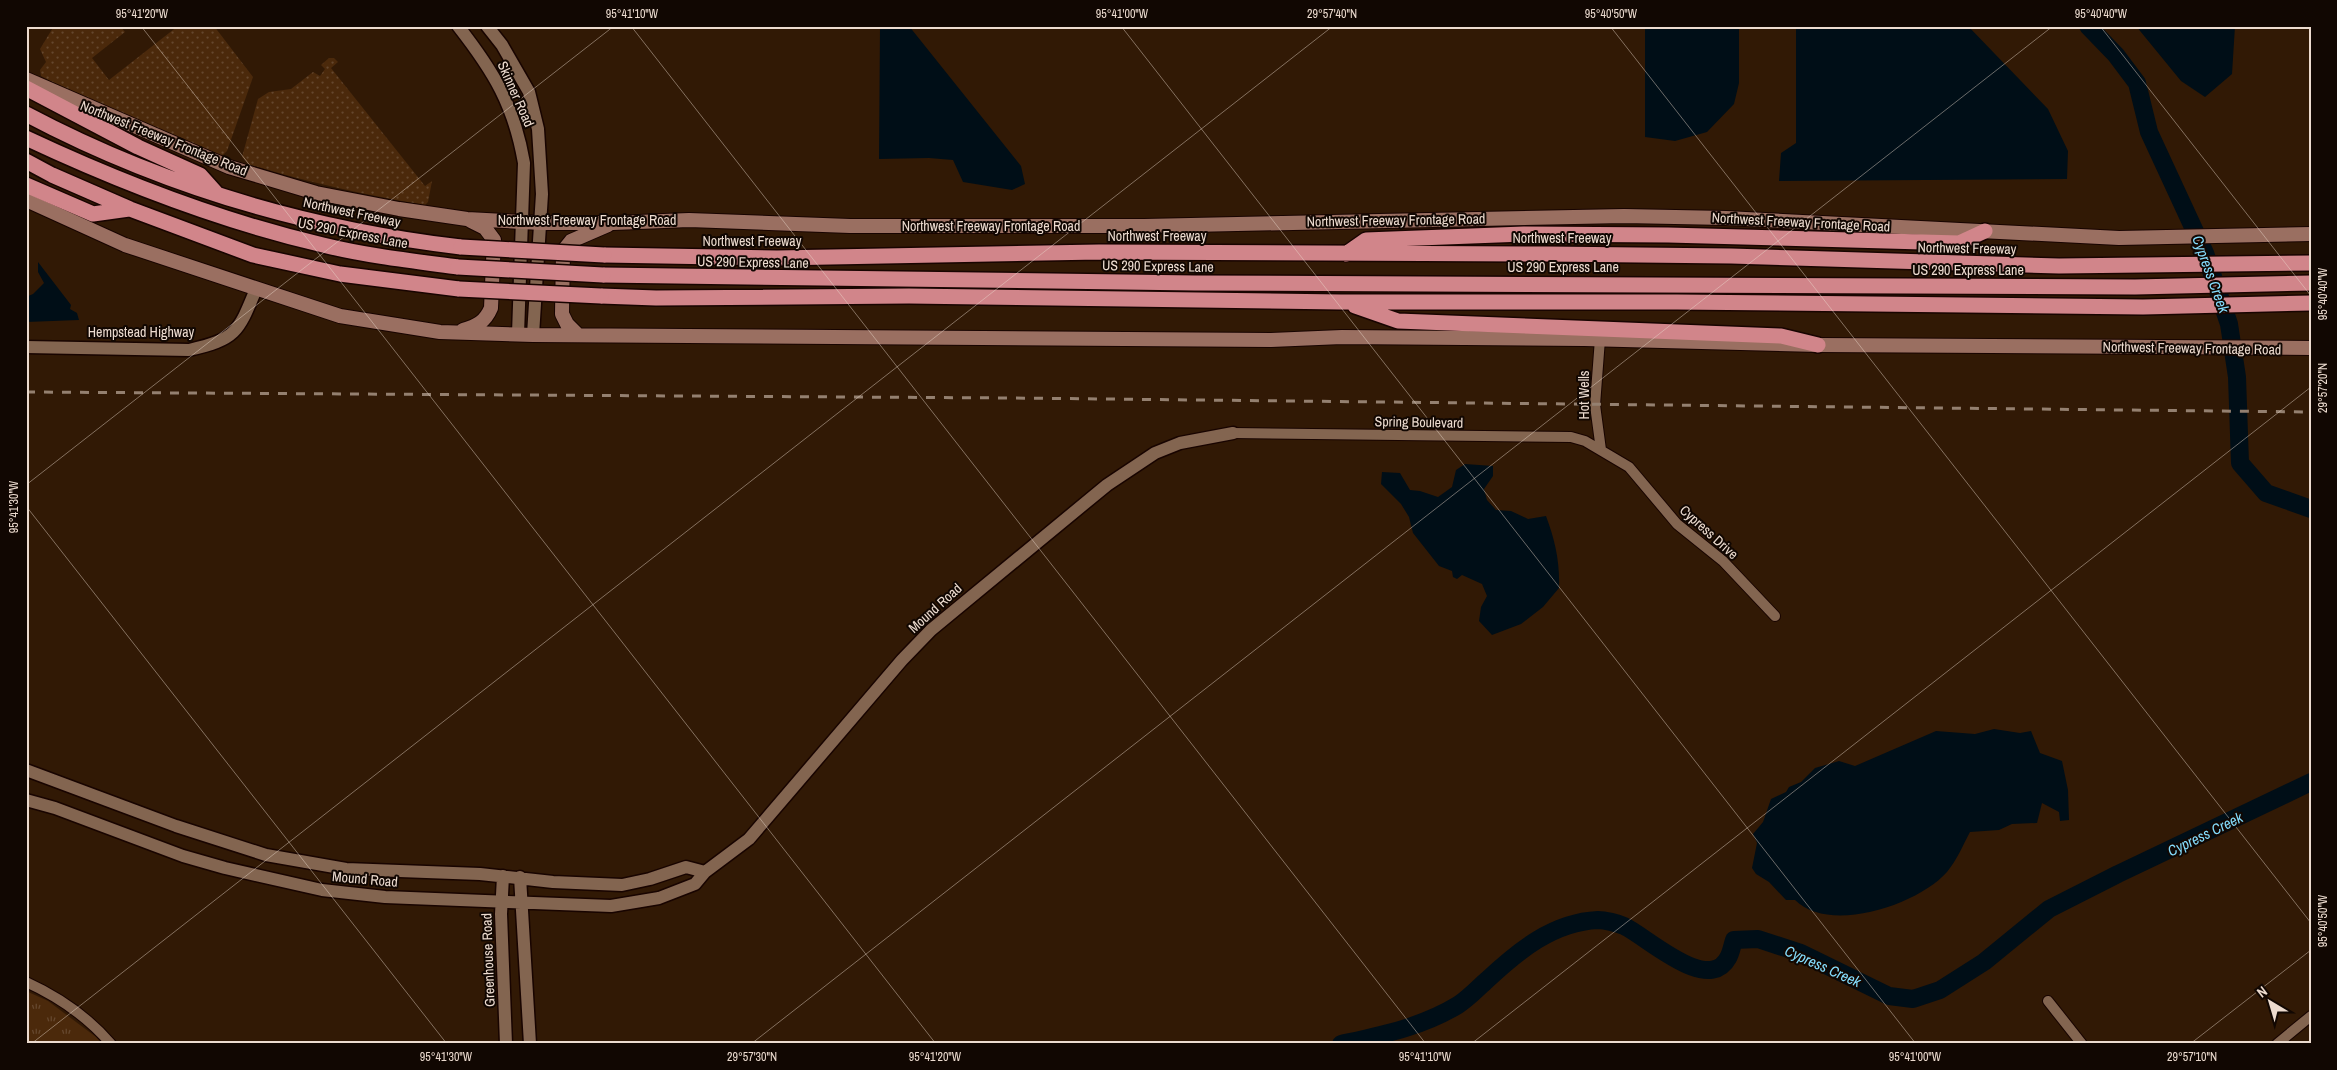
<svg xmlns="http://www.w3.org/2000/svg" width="2337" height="1070" font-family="'Archivo Narrow',sans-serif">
  <defs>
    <pattern id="grass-dots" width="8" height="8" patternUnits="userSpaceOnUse" patternTransform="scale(1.25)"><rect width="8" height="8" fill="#4b290b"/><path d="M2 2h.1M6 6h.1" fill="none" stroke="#65472e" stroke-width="1.8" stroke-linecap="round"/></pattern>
    <pattern id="park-tufts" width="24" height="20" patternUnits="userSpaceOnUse" patternTransform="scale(1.25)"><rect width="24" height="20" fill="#4b290b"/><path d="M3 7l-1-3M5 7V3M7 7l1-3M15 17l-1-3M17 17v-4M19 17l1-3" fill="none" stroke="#65472e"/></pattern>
  </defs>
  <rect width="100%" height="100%" fill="#311905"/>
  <path fill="url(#grass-dots)" d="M54,26H120L125,32L92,58L109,80L178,26H214L253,77L227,151L223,155L215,154L101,108L41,76L40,70L46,62L40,49Z
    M329,58H334L338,62L331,68L425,186L432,181L428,202L425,205C364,195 306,182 248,164L242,157L258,99L269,92L291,89L313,72L320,76L325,69L321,65Z"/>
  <path fill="url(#park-tufts)" d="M26,991L48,1001L96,1037L102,1044H26Z"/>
  <path fill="#000e17" d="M880,26H909L1021,166L1025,184L1012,190L963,182L953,160L929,158L879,159Z
    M1645,26H1739V83L1734,104L1707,132L1675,141L1645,137Z
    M1796,26H1968L2048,109L2068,151L2067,179L1779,181L1781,153L1796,143Z
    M2136,26H2235L2232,74L2205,97L2181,81Z
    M38,262L71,305L70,309L77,313L79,320L26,322V297L33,294L44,283L38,272Z
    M1465,464L1493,466V476L1484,489L1487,500L1496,510L1511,511L1528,519L1546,516C1555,540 1560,562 1559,588L1543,607L1521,624L1492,635L1479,621L1481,607L1487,596L1482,584L1462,575L1457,579L1453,577L1452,571L1439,566L1413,533L1409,517L1401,504L1381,484L1382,472L1400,473L1410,490L1420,491L1438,497L1452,487L1456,470Z
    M1994,729L2020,733L2031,731L2040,753L2062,761L2068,790L2069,820L2060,821L2059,812L2042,803L2037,823L2012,824L1999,830L1970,832C1963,845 1957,860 1947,872C1919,904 1830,935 1795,900H1786L1769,882L1756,874L1752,868L1757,843L1753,834L1763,822L1771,799L1786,792L1789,787L1801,782L1815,768L1839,761L1855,766L1936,731L1975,734Z"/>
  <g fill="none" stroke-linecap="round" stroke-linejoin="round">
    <path stroke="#000e17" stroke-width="18" d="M2088,26L2116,55L2137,83L2149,132L2205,253L2229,324L2237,377L2240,463L2266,493L2311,509
      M1341,1044C1382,1035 1422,1027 1458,1005C1469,998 1478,988 1487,980C1518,951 1553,922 1598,920C1605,920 1617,923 1624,926C1646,936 1708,995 1728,958C1731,953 1732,946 1734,940L1758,939L1801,953L1889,996L1913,999L1940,990L1984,962L2049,909L2118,874L2311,782"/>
    <g stroke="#180400" stroke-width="12">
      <path id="minor" d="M1600,339L1595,405L1601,450
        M1233,433L1571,437L1585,441L1629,467L1677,524L1723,561L1775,616
        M26,982C59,997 87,1016 111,1044
        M2048,1001L2082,1044
        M2277,1044L2311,1016"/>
    </g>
    <g stroke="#180400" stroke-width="15">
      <path id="tertiary" d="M458,26C494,72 514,105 524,163L518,334
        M487,26L502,45L529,92L538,129L542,194L533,335
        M26,347L189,350C236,339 238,333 256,289
        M26,770L176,826L266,855L346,869L480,874L553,882L622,885L650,879L686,867L705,872
        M26,800L55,808L183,856L225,868L322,890L385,897L611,906L659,898L695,884L705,872L749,839L902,660L931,630L1107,485L1155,453L1180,443L1233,433
        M503,876L501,914L506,1044
        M520,877L530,1044"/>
    </g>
    <g stroke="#180400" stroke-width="16">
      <path id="secondary" d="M26,79L229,167L316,193L399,209L467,219L541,223H613L689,220L850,226H1144L1624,216L1726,218L2119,238L2311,234
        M26,200L125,245L340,316L440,332L533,335L1271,340L1342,337L1584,339L1818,345L2311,348
        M463,330C477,326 485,322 491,308L494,240L485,228L471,221
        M578,335L567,324L562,314L563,251L571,241L608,225"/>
    </g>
    <g stroke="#180400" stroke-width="18">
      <path id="motorway" d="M26,88L138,147L200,175L217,194
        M26,114C162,186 309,229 461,247
        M26,138C122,183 220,221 323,245C368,256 413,261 458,267
        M26,161L52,175L130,209L253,255L340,274L459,289
        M26,185L93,214L129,209
        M1346,254L1366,240L1524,234L1668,235L1959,243L1985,231
        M604,255L777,258L1099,252L1546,254L1731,256L2059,266L2311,263
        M603,275L1195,283L2135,287L2311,283
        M601,296L656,298L909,296L1341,302H1677L2143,307L2311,303
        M1355,306L1398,321L1781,336L1818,345"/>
    </g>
    <use href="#minor" stroke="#836550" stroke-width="10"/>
    <use href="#tertiary" stroke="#836550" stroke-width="12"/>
    <use href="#secondary" stroke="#9a6f61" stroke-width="14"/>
    <use href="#motorway" stroke="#d1858a" stroke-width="15"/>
    <path stroke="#948070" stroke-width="3" stroke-dasharray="9 9" stroke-linecap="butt" d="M26,392L1012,398L2311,412"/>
    <g stroke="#180400" stroke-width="18" stroke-linecap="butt">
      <path id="motorway-bridge" d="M461,247L604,255
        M458,267L603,275
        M459,289L601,296"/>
    </g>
    <use href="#motorway-bridge" stroke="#d1858a" stroke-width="15"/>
  </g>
  <path fill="none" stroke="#ecdbcf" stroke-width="1" stroke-opacity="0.45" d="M141,26L936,1044M631,26L1426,1044M1121,26L1916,1044M1610,26L2311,923M2100,26L2311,296M26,485L614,26M26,506L447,1044M31,1044L1333,26M751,1044L2053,26M1471,1044L2311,387M2190,1044L2311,950"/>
  <g text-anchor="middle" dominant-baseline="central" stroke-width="4" stroke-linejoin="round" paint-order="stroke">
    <g font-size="14" fill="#ecdbcf" stroke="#110702">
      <text transform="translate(516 94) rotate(66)">Skinner Road</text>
      <text transform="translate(164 138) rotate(22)">Northwest Freeway Frontage Road</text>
      <text transform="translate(352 212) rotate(12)">Northwest Freeway</text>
      <text x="587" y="220">Northwest Freeway Frontage Road</text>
      <text transform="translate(1396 220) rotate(-1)">Northwest Freeway Frontage Road</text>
      <text transform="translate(1801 222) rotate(3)">Northwest Freeway Frontage Road</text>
      <text x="991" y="226">Northwest Freeway Frontage Road</text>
      <text transform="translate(353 233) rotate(11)">US 290 Express Lane</text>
      <text x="1157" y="236">Northwest Freeway</text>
      <text x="1562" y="238">Northwest Freeway</text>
      <text x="752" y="241">Northwest Freeway</text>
      <text transform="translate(1967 248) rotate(1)">Northwest Freeway</text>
      <text transform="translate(753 262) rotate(1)">US 290 Express Lane</text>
      <text transform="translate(1158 266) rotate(1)">US 290 Express Lane</text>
      <text x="1563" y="267">US 290 Express Lane</text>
      <text x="1968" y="270">US 290 Express Lane</text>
      <text x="141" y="332">Hempstead Highway</text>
      <text transform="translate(2192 348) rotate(1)">Northwest Freeway Frontage Road</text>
      <text transform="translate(1584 395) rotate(-90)">Hot Wells</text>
      <text transform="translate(1419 422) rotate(1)">Spring Boulevard</text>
      <text transform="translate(1709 532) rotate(42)">Cypress Drive</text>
      <text transform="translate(935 608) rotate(-42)">Mound Road</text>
      <text transform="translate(365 879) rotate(5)">Mound Road</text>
      <text transform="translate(488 960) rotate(-92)">Greenhouse Road</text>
    </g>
    <g font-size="15" font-style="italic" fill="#84dcfc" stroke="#110702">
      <text transform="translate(2211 274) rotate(70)">Cypress Creek</text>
      <text transform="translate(2205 834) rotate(-26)">Cypress Creek</text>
      <text transform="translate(1823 966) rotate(24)">Cypress Creek</text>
    </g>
  </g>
  <rect width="2337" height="1070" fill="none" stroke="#110702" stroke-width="55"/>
  <g transform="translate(2270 1002) rotate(322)" stroke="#110702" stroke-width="4" paint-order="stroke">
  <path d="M0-4L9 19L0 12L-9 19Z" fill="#ecdbcf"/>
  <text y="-8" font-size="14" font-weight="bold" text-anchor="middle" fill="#ecdbcf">N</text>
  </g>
  <rect x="28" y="28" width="2282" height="1014" fill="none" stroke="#ecdbcf" stroke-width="2"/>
  <g font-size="12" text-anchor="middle" fill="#ecdbcf">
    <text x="142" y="18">95°41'20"W</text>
    <text x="632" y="18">95°41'10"W</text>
    <text x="1122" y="18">95°41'00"W</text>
    <text x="1332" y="18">29°57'40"N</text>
    <text x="1611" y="18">95°40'50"W</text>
    <text x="2101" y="18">95°40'40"W</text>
    <text transform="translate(2323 294) rotate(-90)" y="4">95°40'40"W</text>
    <text transform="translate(2323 388) rotate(-90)" y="4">29°57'20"N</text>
    <text transform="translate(14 507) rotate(-90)" y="4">95°41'30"W</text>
    <text transform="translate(2323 921) rotate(-90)" y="4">95°40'50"W</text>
    <text x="446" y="1061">95°41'30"W</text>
    <text x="752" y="1061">29°57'30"N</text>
    <text x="935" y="1061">95°41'20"W</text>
    <text x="1425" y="1061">95°41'10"W</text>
    <text x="1915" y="1061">95°41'00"W</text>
    <text x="2192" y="1061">29°57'10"N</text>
  </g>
</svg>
